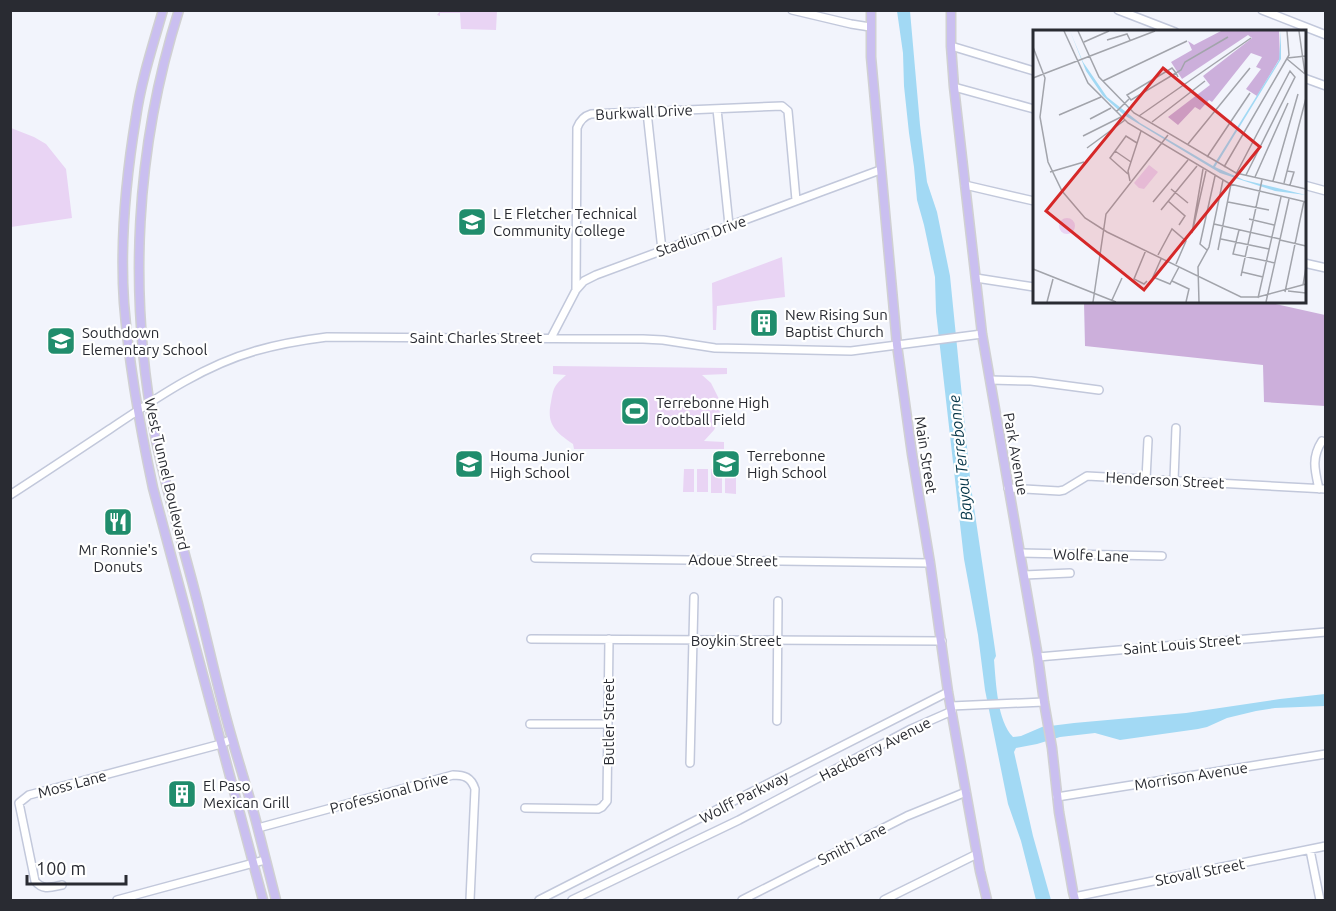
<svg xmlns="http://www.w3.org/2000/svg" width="1336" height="911" font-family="Ubuntu,sans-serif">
  <rect width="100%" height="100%" fill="#f2f4fc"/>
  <path fill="#e9d4f4" d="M440,11H497L496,30L461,29L460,13H440V16L437,15Z
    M11,128L34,137L46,144L66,169L72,218L11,227Z
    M782,257L785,297L717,306L716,330H713L712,283Z
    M553,366L727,368V374L702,375L711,383L719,399L720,417L714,430L704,441L724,442V449H574L573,444C556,432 546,425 551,402C554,386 554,386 566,375L553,374Z
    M684,469H694V492H683Z
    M697,469H708V492H697Z
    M711,469H722V493H711Z
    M725,470H736V494L725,493Z"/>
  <path fill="#ccafdb" d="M1084,302H1267L1325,315V406L1264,402L1263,365L1085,346Z"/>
  <path fill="#a2d9f4" d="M897,11H910L920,125L927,182L937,212L950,276L971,487L996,656L994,660C996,682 997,721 1013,737L1021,736L1042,727L1074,723L1186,713L1280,699L1325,694V706L1275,708L1256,711L1227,718L1207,727L1198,729L1120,740L1095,733L1060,737L1037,744L1016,748L1014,752L1033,836L1051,900H1036L1021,841L1008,804L985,690L978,635L964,559L936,312L935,277L924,225L917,200L914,167L909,133L904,86L903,53Z"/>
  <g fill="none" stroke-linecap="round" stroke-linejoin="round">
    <g stroke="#c2c8db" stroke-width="10">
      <path id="minor" d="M792,10L851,24L870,27
        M1118,10L1175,32
        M1262,10L1326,35
        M951,46L1034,71
        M1304,78L1326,86
        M954,87L1034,109
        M717,109L729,225
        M647,112L662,250
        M965,185L1034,201
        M1304,185L1326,191
        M1304,263L1326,268
        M976,278L1034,287
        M576,290L577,128C580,120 584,116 591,114L782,106L788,111L796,200
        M551,338L576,290L584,281L596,275L880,170
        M990,380L1031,381L1099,390
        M1146,479L1148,440
        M1174,480L1176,428
        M1008,488L1059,491L1064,490L1087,476L1326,489
        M1319,489C1315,471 1311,458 1322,441
        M10,495C44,473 77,451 110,429C155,399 202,366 255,351C279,344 303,340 327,337L643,339L663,340L715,348L851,351L982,334
        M1020,553L1162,556
        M535,558L930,563
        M1024,575L1070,573
        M531,639L942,641
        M1038,657L1326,632
        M951,706L1044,702
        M777,721L778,601
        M530,724H608
        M690,763L694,597
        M1057,797L1326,754
        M525,808L598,809L602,807L607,801L609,639
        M258,828L453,775C464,775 471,777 475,789L470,900
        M1310,850L1320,900
        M62,885C52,887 43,891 35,881L19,803L29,795L221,744L232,739
        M1074,897L1326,846
        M117,900L265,860
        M539,900L948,692
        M572,900L739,820L911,729L952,711
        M742,900L907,816L966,792
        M884,900L977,854"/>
    </g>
    <g stroke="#d0d0d2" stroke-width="11">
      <path id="major" d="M163,10C153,45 141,81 136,117C126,177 120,243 124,303C129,366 140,427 153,488L263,900
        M179,10C135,148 128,294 155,435C166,491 183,545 197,600C209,647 219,695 233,742C241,771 251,800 258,829C264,853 270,877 276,900
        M871,10V57L897,345L912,454L930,563L948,692L980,871L987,900
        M951,10V46L954,87L982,334L1038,657L1044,702L1052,748L1059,812L1073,892L1075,900"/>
    </g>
    <use href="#minor" stroke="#fff" stroke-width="7"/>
    <use href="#major" stroke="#cabff0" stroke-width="8"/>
  </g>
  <defs>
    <g id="university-square" transform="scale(1.5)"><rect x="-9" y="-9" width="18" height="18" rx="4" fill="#208d6c" stroke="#fff"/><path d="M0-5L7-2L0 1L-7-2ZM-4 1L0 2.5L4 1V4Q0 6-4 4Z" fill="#fff"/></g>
    <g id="building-square" transform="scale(1.5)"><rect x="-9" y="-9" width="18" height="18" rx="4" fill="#208d6c" stroke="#fff"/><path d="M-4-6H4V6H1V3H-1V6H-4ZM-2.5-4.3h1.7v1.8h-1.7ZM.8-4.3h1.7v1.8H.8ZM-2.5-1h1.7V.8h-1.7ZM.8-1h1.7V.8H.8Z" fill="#fff"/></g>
    <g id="school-square" transform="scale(1.5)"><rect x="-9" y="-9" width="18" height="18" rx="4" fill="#208d6c" stroke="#fff"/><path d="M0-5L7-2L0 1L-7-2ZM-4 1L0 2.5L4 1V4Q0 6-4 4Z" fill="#fff"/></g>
    <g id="stadium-square" transform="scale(1.5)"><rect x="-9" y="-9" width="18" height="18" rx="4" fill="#208d6c" stroke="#fff"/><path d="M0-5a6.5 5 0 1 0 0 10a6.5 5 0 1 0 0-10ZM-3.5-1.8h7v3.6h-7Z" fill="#fff"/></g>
    <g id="restaurant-square" transform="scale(1.5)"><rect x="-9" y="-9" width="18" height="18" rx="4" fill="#208d6c" stroke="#fff"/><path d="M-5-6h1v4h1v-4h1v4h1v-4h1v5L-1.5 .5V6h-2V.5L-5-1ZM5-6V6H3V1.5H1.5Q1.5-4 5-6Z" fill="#fff"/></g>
  </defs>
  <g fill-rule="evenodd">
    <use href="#university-square" x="472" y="222"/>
    <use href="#building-square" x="764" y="323"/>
    <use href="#school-square" x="61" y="341"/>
    <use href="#stadium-square" x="635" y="411"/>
    <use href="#school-square" x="469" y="464"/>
    <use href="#school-square" x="726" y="464"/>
    <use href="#restaurant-square" x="118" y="522"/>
    <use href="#building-square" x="182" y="794"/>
  </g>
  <g text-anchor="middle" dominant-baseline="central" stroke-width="4.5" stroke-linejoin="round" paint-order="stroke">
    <g font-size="15" fill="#292b32" stroke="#fff">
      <text transform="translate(644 112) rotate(-3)">Burkwall Drive</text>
      <text transform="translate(701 236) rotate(-20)">Stadium Drive</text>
      <text x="476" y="337">Saint Charles Street</text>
      <text transform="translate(1016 454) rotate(80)">Park Avenue</text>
      <text transform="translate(926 455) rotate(81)">Main Street</text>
      <text transform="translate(167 474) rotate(77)">West Tunnel Boulevard</text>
      <text transform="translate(1165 480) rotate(3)">Henderson Street</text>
      <text transform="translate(1091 555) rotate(2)">Wolfe Lane</text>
      <text transform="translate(733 560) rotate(1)">Adoue Street</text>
      <text x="736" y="640">Boykin Street</text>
      <text transform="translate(1182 644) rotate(-5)">Saint Louis Street</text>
      <text transform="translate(608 722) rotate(-90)">Butler Street</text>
      <text transform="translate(875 749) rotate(-27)">Hackberry Avenue</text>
      <text transform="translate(1191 776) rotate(-9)">Morrison Avenue</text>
      <text transform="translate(72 784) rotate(-15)">Moss Lane</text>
      <text transform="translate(389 793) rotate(-15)">Professional Drive</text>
      <text transform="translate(744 797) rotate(-27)">Wolff Parkway</text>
      <text transform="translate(852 844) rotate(-27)">Smith Lane</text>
      <text transform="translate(1200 872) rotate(-11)">Stovall Street</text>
    </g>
    <g font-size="15" fill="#292b32" stroke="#fff" text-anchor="start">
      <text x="493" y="213">L E Fletcher Technical<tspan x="493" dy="17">Community College</tspan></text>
      <text x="785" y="314">New Rising Sun<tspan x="785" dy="17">Baptist Church</tspan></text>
      <text x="82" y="332">Southdown<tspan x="82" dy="17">Elementary School</tspan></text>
      <text x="656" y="402">Terrebonne High<tspan x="656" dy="17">football Field</tspan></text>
      <text x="490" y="455">Houma Junior<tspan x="490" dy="17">High School</tspan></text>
      <text x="747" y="455">Terrebonne<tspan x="747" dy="17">High School</tspan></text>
      <text x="118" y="549" text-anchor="middle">Mr Ronnie's<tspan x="118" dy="17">Donuts</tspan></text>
      <text x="203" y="785">El Paso<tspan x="203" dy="17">Mexican Grill</tspan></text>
    </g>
    <g font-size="16" font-style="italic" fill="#053649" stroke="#fff">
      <text transform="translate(960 458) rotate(-96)">Bayou Terrebonne</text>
    </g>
  </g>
  <g transform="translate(1033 30)">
    <rect width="273" height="273" fill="#f2f4fc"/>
    <path d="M116,135L125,142L111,159L106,158L101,153ZM26 196a8 8 0 1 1 16 0a8 8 0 1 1-16 0Z" fill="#e9d4f4"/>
    <path d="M188,1H246L247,28L224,66L213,59L228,39L223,37L229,27L218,23L179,72L176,70L167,80L162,77L145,95L135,87L177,55L170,46L219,8L215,5L149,49L138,32L159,20L155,11L161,15Z" fill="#ccafdb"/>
    <path d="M37,1L50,32L74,67L107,93L180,136L246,30L248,1V29L182,137L211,150L273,165L242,161L187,143L91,85L70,66L53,41Z" fill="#a2d9f4"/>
    <path fill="none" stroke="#a2a4ab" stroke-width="1.5" d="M31,1L55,53L95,93L197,154L273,172M45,1L66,47L101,83L203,143L273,159M266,1L272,44M74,10L94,4L97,10M51,12L76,1M0,17L12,48L7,87L15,132L29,161L52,188L74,202L208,267H225L273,254M254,28L273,26M254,29L272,44M145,47L143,43L139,38L94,65L98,70L148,40L152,32L195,7M0,48L122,1M70,51L154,11M83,82L96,69M26,85L68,67M106,86L218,8M57,89L78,78M119,92L172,51M50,106L88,87M155,114L217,38M54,118L92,90M82,121L98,132M174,127L217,63M191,137L256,25L254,1M254,141L261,142L257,155M17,142L51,132M95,144L77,128L93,106L104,113M203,144L257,41L262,47L213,145M222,147L255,73M97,151L95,141L108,101M240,151L265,64M251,153L273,68M138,159L155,173M135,171L152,186L146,195M120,172L155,130M195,172L236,180M128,180L164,136M216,189L241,195M181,194L247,209M206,200L200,224L242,233M159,203L170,139M159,203L173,141M188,209L236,219M247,210L273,216M113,220L101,249L111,254L114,251M174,220L167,214L182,146M185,220L198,154M125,225L139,199L153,211L143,234M128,229L120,247L137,254L146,237M0,239L83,272M209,242L230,247M208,246L229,150M139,251L156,259L153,272M270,255L273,237M255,261L273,263M252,262L271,171M225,268L248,167M79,270L89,248M14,272L20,249M60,272L73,184L135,105M166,272L165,237L176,217L190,150M233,272L256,169"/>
    <path fill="#d62828" fill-opacity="0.15" stroke="#d62828" stroke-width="3" d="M130,38L227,117L111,260L13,181Z"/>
    <rect width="273" height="273" fill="none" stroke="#292b32" stroke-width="3"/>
  </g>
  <rect width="1336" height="911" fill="none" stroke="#292b32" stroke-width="24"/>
  <path d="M27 875v9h99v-9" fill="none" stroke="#292b32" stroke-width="3"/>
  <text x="36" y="875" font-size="18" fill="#292b32" stroke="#ffffff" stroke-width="4.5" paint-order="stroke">100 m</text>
</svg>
